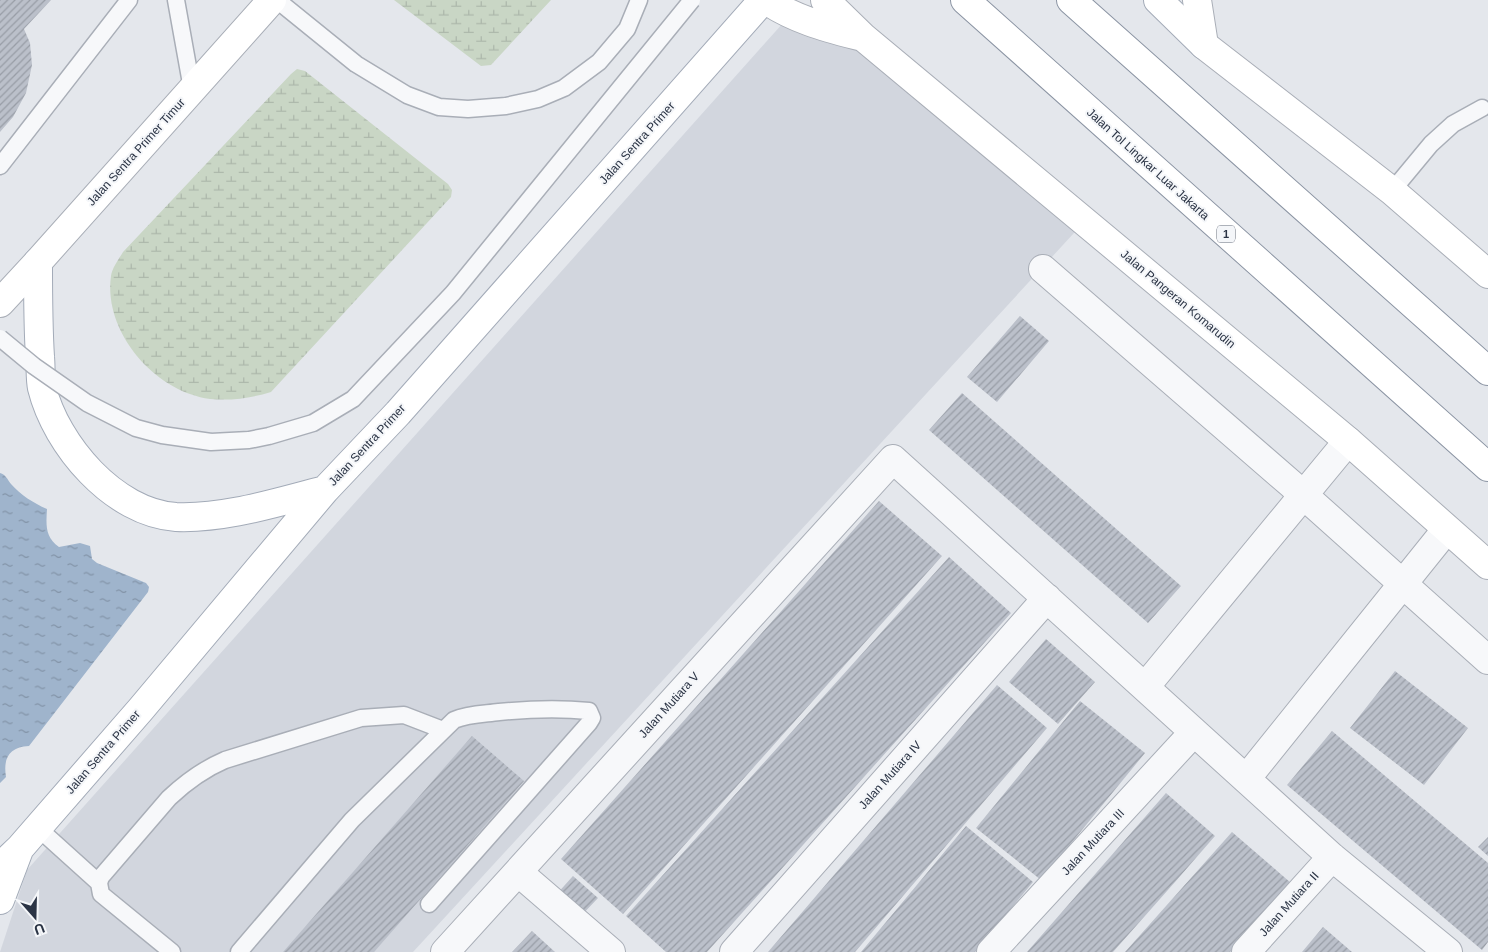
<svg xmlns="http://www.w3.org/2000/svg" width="1488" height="952" font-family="Helvetica,sans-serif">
  <defs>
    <pattern id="wetland-marsh" width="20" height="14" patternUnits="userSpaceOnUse" patternTransform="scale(1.25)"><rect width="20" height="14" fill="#c9d6c5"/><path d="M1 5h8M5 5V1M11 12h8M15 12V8" fill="none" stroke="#adb8ab"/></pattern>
    <pattern id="water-ripples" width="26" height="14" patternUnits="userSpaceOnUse" patternTransform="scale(1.25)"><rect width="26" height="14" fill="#9fb4cc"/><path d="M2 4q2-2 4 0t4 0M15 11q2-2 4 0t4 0" fill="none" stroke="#8293a7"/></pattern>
    <pattern id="building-hatch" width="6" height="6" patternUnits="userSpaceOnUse" patternTransform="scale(1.25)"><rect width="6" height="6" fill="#bbc0ca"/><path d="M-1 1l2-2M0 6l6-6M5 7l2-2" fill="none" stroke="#989da6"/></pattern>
  </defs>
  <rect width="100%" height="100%" fill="#e4e7ec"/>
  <path fill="#d2d6de" d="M792,13L863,37L1085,221L413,952H0L27,870Z"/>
  <path fill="url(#wetland-marsh)" d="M394,0H551L491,65L481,66Z
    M297,69L305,71L448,184L452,190L451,197L271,392C251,398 232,401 210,399C155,392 103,332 111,276C112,268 119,259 123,252L291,74Z"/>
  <path fill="url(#water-ripples)" d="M0,473C6,475 7,479 11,484C21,495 33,503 47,509C46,525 45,537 59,547L80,543L90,546L92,559L97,563L146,583L149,587L148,592L29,746C9,747 3,758 6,777L0,783Z"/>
  <path fill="url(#building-hatch)" d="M0,0H51L24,29L30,43L32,65L26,93L13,117L0,132Z
    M1020,316L1049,341L997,402L967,377Z
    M962,393L1181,586L1148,623L929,430Z
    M879,501L942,556L623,914L561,859Z
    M949,557L1011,613L707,952H666L626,916Z
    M1046,639L1095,682L1058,724L1009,682Z
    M1395,671L1468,728L1424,785L1350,728Z
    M997,685L1047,728L855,952H768Z
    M1080,701L1145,753L1041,880L976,828Z
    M1332,731L1488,863V942L1482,950L1287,785Z
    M472,736L524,781L374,952H283Z
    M1166,793L1215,836L1175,882L1113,952H1027Z
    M966,826L1033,882L975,952H861Z
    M1232,832L1291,883L1230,952H1125Z
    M1488,837V856L1478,847Z
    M573,876L598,898L579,918L555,896Z
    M1323,927L1352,952H1302Z
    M532,931L555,952H512Z"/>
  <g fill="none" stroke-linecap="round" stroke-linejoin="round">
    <g stroke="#a9aeb7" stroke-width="19">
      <path id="lane" d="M176,0L192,89
        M277,0L356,64L407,95L439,107L468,109L506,106L538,99L564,88L599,62L627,29L639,0
        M0,166L129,0
        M1392,191L1431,144L1453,124L1482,108
        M38,828L99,883
        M172,952L101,894L99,883L101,877L169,798C186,782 204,769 225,760L361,718L404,715L443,730
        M239,952L352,820L454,720C468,714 484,714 499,712C530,709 559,708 589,711L592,718L589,723L429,904"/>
    </g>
    <g stroke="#a9aeb7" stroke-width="30">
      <path id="street" d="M1043,269L1290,483L1488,660
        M1145,687L1348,441
        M1246,779L1446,530
        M518,872L611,952
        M445,952L893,459L1332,857L1448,952
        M734,952L1047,598
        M991,952L1194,732
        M1246,952L1332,857"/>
    </g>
    <g stroke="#a9aeb7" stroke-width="30">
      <path id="secondary" d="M766,0C795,20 828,28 862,37
        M825,0L863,37L1348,441L1488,565
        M1197,0L1204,45L1392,191L1488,274
        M0,303L38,262L272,0"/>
    </g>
    <g stroke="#a3abb8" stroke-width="30">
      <path id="primary" d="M1158,0L1204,45
        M38,262C38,294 38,326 40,357C41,367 40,378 42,388C56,445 114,513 176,517C226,519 277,502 325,490
        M0,867L20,848L141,709L325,490L398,413L763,0
        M0,900L19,850"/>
    </g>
    <g stroke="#8b94a3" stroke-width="30">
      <path id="highway" d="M965,0L1488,467
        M1071,0L1488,371"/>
    </g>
    <use href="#lane" stroke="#f7f8fa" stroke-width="16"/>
    <use href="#street" stroke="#f7f8fa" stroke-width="28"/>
    <use href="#secondary" stroke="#fff" stroke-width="28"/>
    <use href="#primary" stroke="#fff" stroke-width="28"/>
    <use href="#highway" stroke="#fff" stroke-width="28"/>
    <g stroke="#a9aeb7" stroke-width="19" stroke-linecap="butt">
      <path id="lane-bridge" d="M0,338L34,366L87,403L136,428L162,435L211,442L249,440L269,436L313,423L353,399L453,293L692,0"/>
    </g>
    <use href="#lane-bridge" stroke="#f7f8fa" stroke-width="16"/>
  </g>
  <g text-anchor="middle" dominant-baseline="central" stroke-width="4" stroke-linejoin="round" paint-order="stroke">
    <rect fill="#f4f6f9" stroke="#676e7b" stroke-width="1" x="1217" y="225.5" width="18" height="17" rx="4"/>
    <g font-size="11" font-weight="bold" fill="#2b3445">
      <text x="1226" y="234">1</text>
    </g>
    <g font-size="12" fill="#2b3445" stroke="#f4f6f9">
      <text transform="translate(637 143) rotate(-48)">Jalan Sentra Primer</text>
      <text transform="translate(136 152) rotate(-48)">Jalan Sentra Primer Timur</text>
      <text transform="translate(1148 164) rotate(42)">Jalan Tol Lingkar Luar Jakarta</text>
      <text transform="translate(1178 299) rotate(40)">Jalan Pangeran Komarudin</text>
      <text transform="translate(367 445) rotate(-47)">Jalan Sentra Primer</text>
      <text transform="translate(669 705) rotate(-48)">Jalan Mutiara V</text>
      <text transform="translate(103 752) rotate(-49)">Jalan Sentra Primer</text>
      <text transform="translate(890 775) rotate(-48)">Jalan Mutiara IV</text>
      <text transform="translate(1093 842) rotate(-47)">Jalan Mutiara III</text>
      <text transform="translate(1289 904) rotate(-48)">Jalan Mutiara II</text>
    </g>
  </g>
  <g transform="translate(35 917) rotate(160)" stroke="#f4f6f9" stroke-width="4" paint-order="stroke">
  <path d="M0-4L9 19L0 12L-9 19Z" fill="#2b3445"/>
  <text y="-8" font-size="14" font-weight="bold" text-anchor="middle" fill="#2b3445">U</text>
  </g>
</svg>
